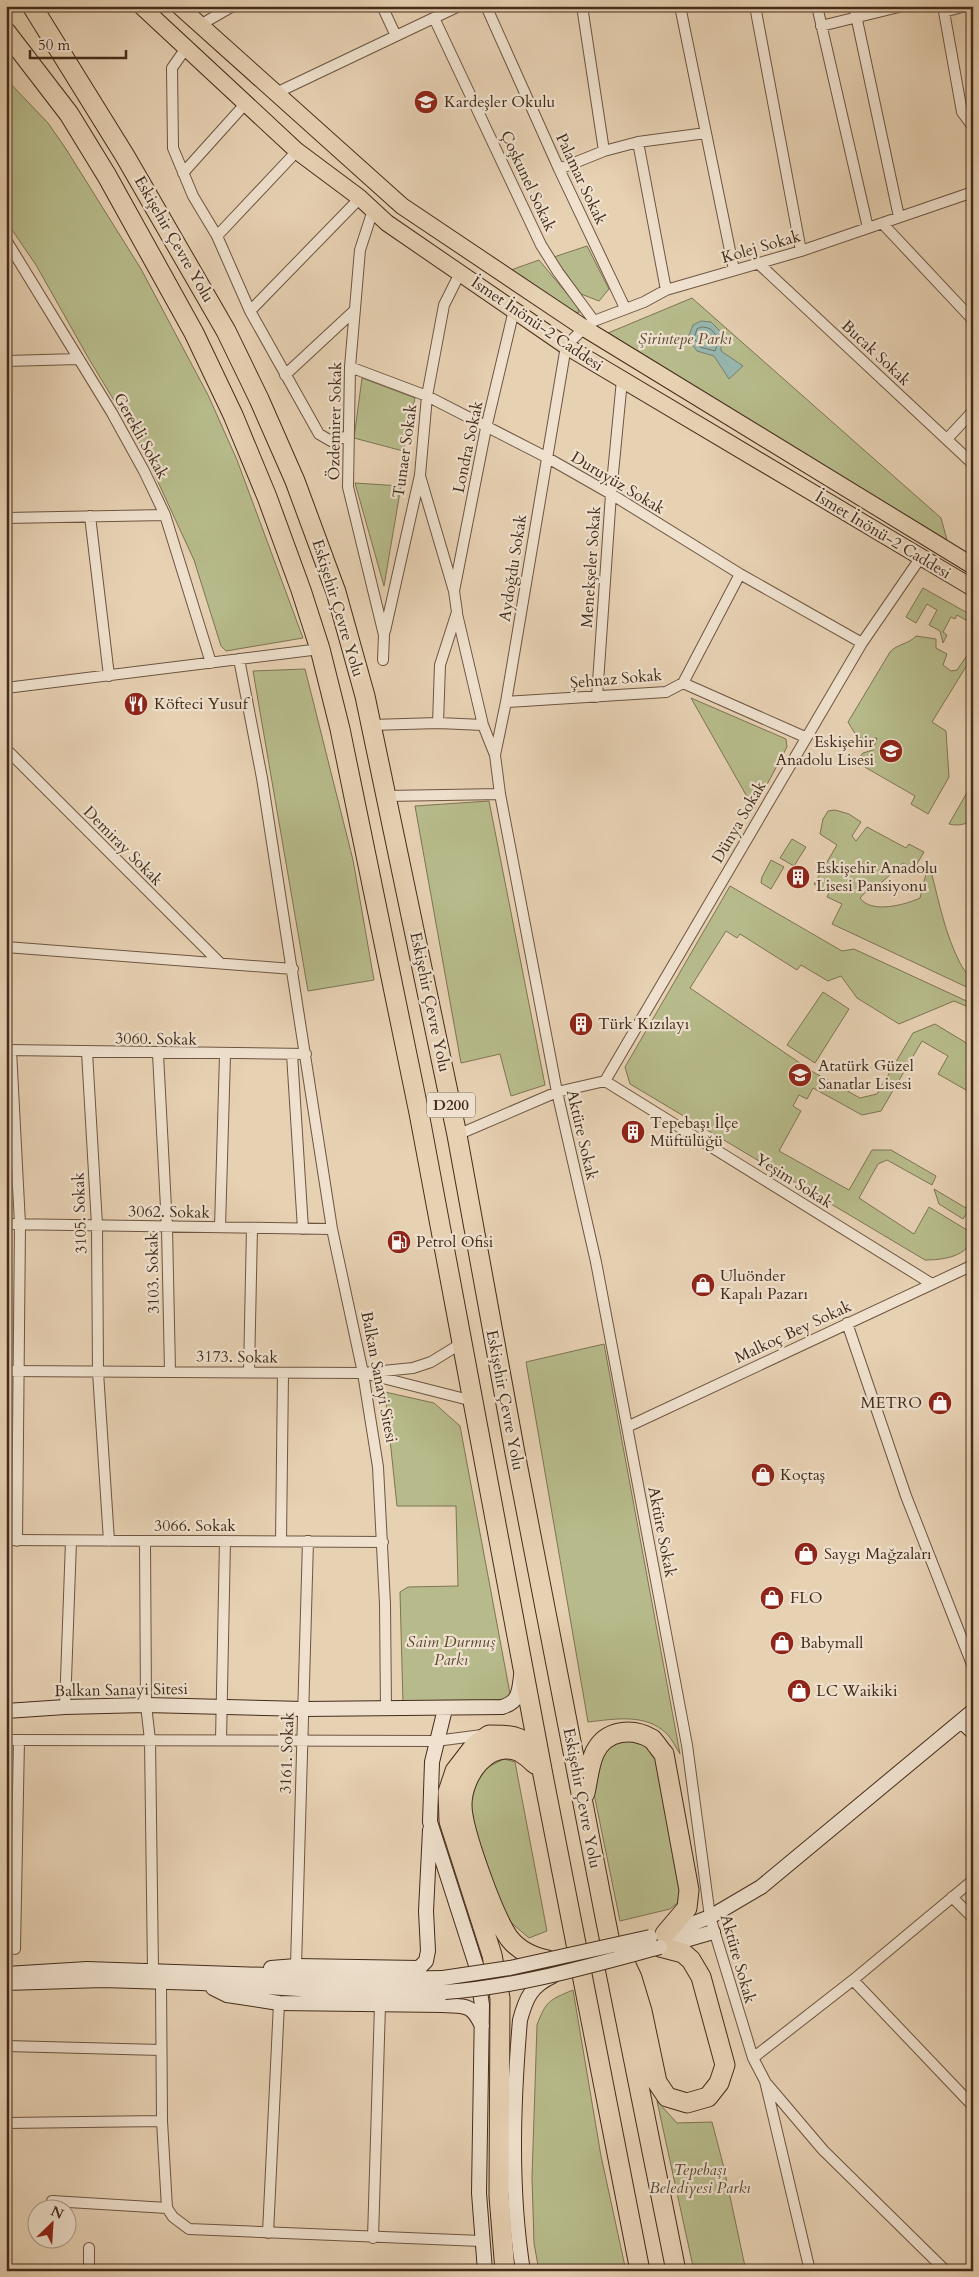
<svg xmlns="http://www.w3.org/2000/svg" width="979" height="2277" font-family="Cardo,serif">
  <rect width="100%" height="100%" fill="#e7d1b3"/>
  <filter id="stains"><feTurbulence type="fractalNoise" baseFrequency=".004" numOctaves="4"/><feColorMatrix values="0 0 0 0 .2 0 0 0 0 .09 0 0 0 0 .02 0 0 0 .5 -.17"/></filter>
  <radialGradient id="worn" r=".72"><stop offset=".6" stop-color="#630" stop-opacity="0"/><stop offset="1" stop-color="#630" stop-opacity=".3"/></radialGradient>
  <path fill="#b7bb8b" stroke="#7e7453" d="M6,79L48,123L66,149L141,269L208,395L237,460L303,638L226,651L221,646L194,560L141,445L89,359L36,265L6,221Z
    M587,246L609,289L599,301L581,294L554,257Z
    M539,260L578,307L579,313L562,308L511,270Z
    M692,298L941,518L947,540L608,333Z
    M362,378L415,398L403,451L354,438Z
    M355,483L401,486L384,586Z
    M923,588L973,616V624L957,615L955,619L951,617L943,632L947,635L943,643L940,631L929,625L937,610L927,604L916,623L906,617Z
    M916,636L936,639V648L947,654L943,665L951,671L957,670L970,651H973V667L967,665L932,722L946,731L949,777L928,814L911,804L915,796L856,762L863,753L873,750L877,738C858,740 858,739 848,722L890,652C897,644 909,644 916,636Z
    M305,669L353,860L374,980L308,991L253,671Z
    M691,698L786,739L787,747L754,809Z
    M973,782V819C966,825 958,826 949,824Z
    M489,801L545,1085L511,1096L500,1054L461,1063L415,806Z
    M835,810L849,814L861,822L852,836L856,841L867,827L906,848L909,844L924,852L914,869L903,863L882,882L869,888L860,898C871,914 905,905 920,898L927,870L931,871C939,902 945,934 960,963C965,973 973,978 973,990L832,924L842,904L827,897L829,893L814,884L837,845L820,834L823,819L828,811Z
    M792,839L806,847L794,866L780,858Z
    M771,860L784,867L771,889L761,883L762,877Z
    M730,886L842,951L854,949L973,1004V1009L954,1001L899,1024L857,998L841,976L828,981L801,965L797,970L740,934L737,938L726,931L690,988L813,1072L860,1098L877,1094L913,1033L935,1024L973,1047V1094L938,1074L948,1056L922,1041L881,1111L862,1115L813,1088L807,1099L799,1095L793,1106L801,1111L779,1151L849,1190L872,1150H891L936,1176L932,1185L887,1160L878,1164L859,1198L914,1234L929,1207L967,1230L973,1220C973,1225 974,1231 973,1236C969,1257 942,1260 925,1260L630,1084L625,1067Z
    M823,992L849,1009L815,1063L787,1045Z
    M934,1189L966,1208L973,1197V1203L963,1219L939,1204Z
    M604,1344L680,1754C676,1748 672,1739 667,1734C646,1713 615,1719 588,1722L526,1362Z
    M385,1392L434,1403L460,1426L511,1699L403,1704L400,1592L408,1587L458,1586L456,1506H397Z
    M631,1735L661,1757L682,1899L670,1909L620,1921L591,1779L597,1755Z
    M504,1759L515,1762L547,1931L529,1938L508,1920L494,1891L469,1813L476,1773Z
    M573,1990L601,2156L626,2271H539L534,2243L532,2178L537,2025C546,2001 549,2000 573,1990Z
    M657,2101L677,2123L712,2122L723,2164L746,2271H694Z"/>
  <path fill="#97b7ae" stroke="#767f73" d="M701,321L711,322L721,332V351L743,366L729,379L714,356L697,351L688,338L693,325Z"/>
  <g fill="none" stroke-linecap="round" stroke-linejoin="round">
    <path stroke="#6e7264" stroke-width="1" d="M702,327C715,327 720,339 715,351L700,347L694,338L697,329Z"/>
    <g stroke="#6d5541" stroke-width="12">
      <path id="street" d="M382,6L396,36
        M486,6L559,169L625,308
        M582,6L604,151
        M680,6L734,270
        M755,6L801,251
        M817,6L868,228
        M854,6L899,217
        M943,6L962,112L973,127
        M944,12L965,6
        M434,18L541,245L558,272L594,321
        M200,25L233,6
        M821,26L903,6
        M186,48L172,68L173,148L193,196L217,236L250,311L319,434L331,441L348,436
        M276,93L459,6
        M638,142L666,290
        M559,169L604,151L638,142L706,133
        M183,173L246,103
        M373,210L360,250L350,367L348,487L384,635L383,660
        M882,223L973,320
        M217,236L297,151
        M6,240L112,413L144,471L165,515L211,663
        M759,264L973,464
        M250,311L360,198
        M6,361L79,359
        M350,367L427,396L546,457L611,494L740,574L862,643
        M285,375L355,310
        M947,439L973,411
        M420,476L454,591L457,612L440,665L438,723
        M90,516L109,676
        M6,518L165,515
        M454,591L486,428L514,310
        M457,614L483,725L495,755
        M385,631L420,475L427,396L444,305L460,273
        M239,659L262,778L332,1229L363,1373L378,1467L385,1604L386,1709
        M683,683L740,574
        M6,688L320,649
        M597,697L611,494L622,380
        M506,702L666,692L683,683L805,737
        M371,725L438,723L483,725
        M6,749L220,963
        M386,796L500,794
        M6,947L293,969
        M6,1050L306,1054
        M11,1050L20,1224L17,1541
        M87,1052L97,1225L98,1372L109,1541
        M158,1054L167,1227L170,1371
        M292,1054L303,1229
        M605,1081L862,643L921,557
        M457,1135L557,1092L605,1081L932,1284
        M6,1224L332,1229
        M220,1227L225,1055
        M847,1323L906,1496L973,1667
        M6,1371L363,1373L413,1368L431,1362L462,1343
        M249,1372L252,1228
        M371,1375L473,1401
        M627,1427L973,1265
        M6,1540L383,1542
        M145,1541L146,1705L150,1740L153,1970
        M281,1541L283,1373
        M65,1707L71,1541
        M6,1740L436,1741L482,1735
        M221,1740L225,1541
        M952,1897L973,1918
        M15,1949L19,1740
        M296,1966L308,1541
        M853,1980L973,2106
        M161,1982L162,2121L167,2208L173,2217L189,2229L481,2241
        M6,2046L161,2050
        M753,2058L853,1980L973,1880
        M767,2084L823,2150L946,2271
        M6,2123L162,2121
        M52,2201L167,2208
        M268,2233L279,2003
        M373,2238L380,2005
        M89,2271V2248
        M810,2271L765,2081L753,2058L710,1917L687,1745L596,1262L557,1092L500,794L495,755L506,702L566,346L584,328L594,321L644,302L666,290L801,251L973,192"/>
    </g>
    <g stroke="#442c1b" stroke-width="16">
      <path id="secondary" d="M445,1709L432,1762L430,1822L476,1965L482,2005L479,2193L485,2271
        M6,1711L65,1707L146,1705L304,1709L502,1707C519,1702 519,1692 521,1676
        M961,1721L973,1732
        M665,1934L710,1917L761,1887L973,1711
        M661,1947L713,1932
        M271,1968L296,1966L419,1968L426,1961L428,1951L426,1911L430,1830
        M6,1974L87,1969L386,1979L443,1978
        M6,1983L103,1980L201,1983L331,1991L445,1992
        M213,1988L227,1995L279,2003L443,2005C466,2007 471,2003 482,2026
        M523,2271C510,2189 513,2103 520,2020C526,1998 531,1986 553,1976"/>
    </g>
    <g stroke="#442c1b" stroke-width="18">
      <path id="primary" d="M141,6L297,151L360,198L387,223L566,346L973,588
        M179,6L402,206L584,328L973,566"/>
    </g>
    <g stroke="#442c1b" stroke-width="21">
      <path id="highway" d="M32,6L125,156L226,331L259,399L295,481L336,592L365,696L457,1135L515,1453L606,1922L676,2271
        M6,32L69,114L107,176L194,333L233,415L267,497L301,590L320,649L340,729L419,1113L543,1775L640,2271
        M535,1764C531,1760 525,1755 520,1752C488,1738 462,1776 462,1805C462,1830 494,1917 509,1938C519,1951 532,1957 548,1960
        M585,1793C588,1780 589,1764 595,1752C606,1730 632,1727 652,1739C656,1743 660,1750 664,1754L689,1890L687,1908L665,1934
        M619,1950L632,1978L642,2011L657,2082L667,2097L687,2103L708,2097L719,2083L725,2065L701,1977L691,1960L683,1953L660,1947
        M505,2271L499,2196L500,1998L492,1955L449,1821L448,1792L455,1771L475,1745L489,1735C513,1735 527,1735 537,1760"/>
    </g>
    <use href="#street" stroke="#efe1ce" stroke-width="10"/>
    <use href="#secondary" stroke="#efe1ce" stroke-width="14"/>
    <use href="#primary" stroke="#e7d1b3" stroke-width="16"/>
    <use href="#highway" stroke="#e7d1b3" stroke-width="19"/>
    <g stroke="#442c1b" stroke-width="16" stroke-linecap="butt">
      <path id="secondary-bridge" d="M443,1978L510,1968L650,1937
        M445,1992C518,1987 589,1966 660,1947"/>
    </g>
    <use href="#secondary-bridge" stroke="#efe1ce" stroke-width="14"/>
  </g>
  <defs>
    <g id="school-disc" transform="scale(1.25)"><circle r="9.5" fill="#8f2418" stroke="#efe1ce"/><path d="M0-5L7-2L0 1L-7-2ZM-4 1L0 2.5L4 1V4Q0 6-4 4Z" fill="#fff"/></g>
    <g id="restaurant-disc" transform="scale(1.25)"><circle r="9.5" fill="#8f2418" stroke="#efe1ce"/><path d="M-5-6h1v4h1v-4h1v4h1v-4h1v5L-1.5 .5V6h-2V.5L-5-1ZM5-6V6H3V1.5H1.5Q1.5-4 5-6Z" fill="#fff"/></g>
    <g id="building-disc" transform="scale(1.25)"><circle r="9.5" fill="#8f2418" stroke="#efe1ce"/><path d="M-4-6H4V6H1V3H-1V6H-4ZM-2.5-4.3h1.7v1.8h-1.7ZM.8-4.3h1.7v1.8H.8ZM-2.5-1h1.7V.8h-1.7ZM.8-1h1.7V.8H.8Z" fill="#fff"/></g>
    <g id="fuel-disc" transform="scale(1.25)"><circle r="9.5" fill="#8f2418" stroke="#efe1ce"/><path d="M-5.5-6h7V0h2V4h1.3V-2.5L3-4.5l.8-.8L6-3V5H2.5V1h-1V6h-7ZM-4.2-4.7v3.2H.2V-4.7Z" fill="#fff"/></g>
    <g id="shop-disc" transform="scale(1.25)"><circle r="9.5" fill="#8f2418" stroke="#efe1ce"/><path d="M-5-2.5h2.3a2.7 3.5 0 0 1 5.4 0H5L5.5 6h-11ZM-1.5-2.5h3a1.5 2.3 0 0 0-3 0Z" fill="#fff"/></g>
  </defs>
  <g fill-rule="evenodd">
    <use href="#school-disc" x="426" y="102"/>
    <use href="#restaurant-disc" x="136" y="704"/>
    <use href="#school-disc" x="891" y="751"/>
    <use href="#building-disc" x="798" y="877"/>
    <use href="#building-disc" x="581" y="1024"/>
    <use href="#school-disc" x="800" y="1075"/>
    <use href="#building-disc" x="633" y="1132"/>
    <use href="#fuel-disc" x="399" y="1242"/>
    <use href="#shop-disc" x="703" y="1285"/>
    <use href="#shop-disc" x="940" y="1403"/>
    <use href="#shop-disc" x="763" y="1475"/>
    <use href="#shop-disc" x="806" y="1554"/>
    <use href="#shop-disc" x="772" y="1598"/>
    <use href="#shop-disc" x="782" y="1643"/>
    <use href="#shop-disc" x="799" y="1691"/>
  </g>
  <g text-anchor="middle" dominant-baseline="central" stroke-width="4.5" stroke-linejoin="round" paint-order="stroke">
    <rect fill="#efe1ce" stroke="#776251" stroke-width="1" x="427" y="1092.5" width="48" height="25" rx="4"/>
    <g font-size="15" font-weight="bold" fill="#442c1b">
      <text x="451" y="1105">D200</text>
    </g>
    <g font-size="16" fill="#442c1b" stroke="#efe1ce" text-anchor="start">
      <text x="444" y="102">Kardeşler Okulu</text>
      <text x="154" y="704">Köfteci Yusuf</text>
      <text x="874" y="742" text-anchor="end">Eskişehir<tspan x="874" dy="18">Anadolu Lisesi</tspan></text>
      <text x="816" y="868">Eskişehir Anadolu<tspan x="816" dy="18">Lisesi Pansiyonu</tspan></text>
      <text x="598" y="1024">Türk Kızılayı</text>
      <text x="818" y="1066">Atatürk Güzel<tspan x="818" dy="18">Sanatlar Lisesi</tspan></text>
      <text x="650" y="1123">Tepebaşı İlçe<tspan x="650" dy="18">Müftülüğü</tspan></text>
      <text x="416" y="1242">Petrol Ofisi</text>
      <text x="720" y="1276">Uluönder<tspan x="720" dy="18">Kapalı Pazarı</tspan></text>
      <text x="922" y="1403" text-anchor="end">METRO</text>
      <text x="780" y="1475">Koçtaş</text>
      <text x="824" y="1554">Saygı Mağzaları</text>
      <text x="790" y="1598">FLO</text>
      <text x="800" y="1643">Babymall</text>
      <text x="816" y="1691">LC Waikiki</text>
    </g>
    <g font-size="16" fill="#442c1b" stroke="#efe1ce">
      <text transform="translate(581 179) rotate(65)">Palamar Sokak</text>
      <text transform="translate(528 181) rotate(65)">Çoşkunel Sokak</text>
      <text transform="translate(174 239) rotate(60)">Eskişehir Çevre Yolu</text>
      <text transform="translate(761 247) rotate(-16)">Kolej Sokak</text>
      <text transform="translate(537 324) rotate(34)">İsmet İnönü-2 Caddesi</text>
      <text transform="translate(876 353) rotate(43)">Bucak Sokak</text>
      <text transform="translate(335 421) rotate(-89)">Özdemirer Sokak</text>
      <text transform="translate(141 436) rotate(61)">Gerekli Sokak</text>
      <text transform="translate(468 447) rotate(-78)">Londra Sokak</text>
      <text transform="translate(405 451) rotate(-82)">Tunaer Sokak</text>
      <text transform="translate(618 483) rotate(31)">Duruyüz Sokak</text>
      <text transform="translate(883 535) rotate(31)">İsmet İnönü-2 Caddesi</text>
      <text transform="translate(591 567) rotate(-86)">Menekşeler Sokak</text>
      <text transform="translate(513 568) rotate(-81)">Aydoğdu Sokak</text>
      <text transform="translate(338 608) rotate(73)">Eskişehir Çevre Yolu</text>
      <text transform="translate(616 679) rotate(-5)">Şehnaz Sokak</text>
      <text transform="translate(739 822) rotate(-60)">Dünya Sokak</text>
      <text transform="translate(123 846) rotate(45)">Demiray Sokak</text>
      <text transform="translate(430 1002) rotate(78)">Eskişehir Çevre Yolu</text>
      <text transform="translate(156 1039) rotate(1)">3060. Sokak</text>
      <text transform="translate(582 1135) rotate(77)">Aktüre Sokak</text>
      <text transform="translate(794 1181) rotate(32)">Yeşim Sokak</text>
      <text transform="translate(169 1212) rotate(1)">3062. Sokak</text>
      <text transform="translate(80 1213) rotate(-92)">3105. Sokak</text>
      <text transform="translate(153 1273) rotate(-91)">3103. Sokak</text>
      <text transform="translate(793 1332) rotate(-25)">Malkoç Bey Sokak</text>
      <text transform="translate(237 1357) rotate(1)">3173. Sokak</text>
      <text transform="translate(379 1377) rotate(79)">Balkan Sanayi Sitesi</text>
      <text transform="translate(505 1400) rotate(79)">Eskişehir Çevre Yolu</text>
      <text x="195" y="1526">3066. Sokak</text>
      <text transform="translate(662 1532) rotate(79)">Aktüre Sokak</text>
      <text transform="translate(121 1690) rotate(-1)">Balkan Sanayi Sitesi</text>
      <text transform="translate(287 1753) rotate(-88)">3161. Sokak</text>
      <text transform="translate(582 1798) rotate(79)">Eskişehir Çevre Yolu</text>
      <text transform="translate(738 1959) rotate(74)">Aktüre Sokak</text>
    </g>
    <g font-size="16" font-style="italic" fill="#5b4931" stroke="#efe1ce">
      <text x="685" y="339">Şirintepe Parkı</text>
      <text x="451" y="1642">Saim Durmuş<tspan x="451" dy="18">Parkı</tspan></text>
      <text x="700" y="2170">Tepebaşı<tspan x="700" dy="18">Belediyesi Parkı</tspan></text>
    </g>
  </g>
  <rect width="979" height="2277" fill="none" stroke="#e7d1b3" stroke-width="25"/>
  <rect x="8" y="8" width="964" height="2262" fill="none" stroke="#442c1b" stroke-width="2.5"/>
  <rect x="12" y="12" width="954" height="2252" fill="none" stroke="#442c1b"/>
  <g transform="translate(52 2224) rotate(25)"><circle r="24" fill="#efe1ce" stroke="#ab9986"/>
  <path d="M0-4L9 19L0 12L-9 19Z" fill="#8f2418"/>
  <text y="-8" font-size="14" font-weight="bold" text-anchor="middle" fill="#442c1b">N</text>
  </g>
  <path d="M30 50v8h96v-8" fill="none" stroke="#442c1b" stroke-width="2.5"/>
  <text x="38" y="50" font-size="15" fill="#442c1b" stroke="#efe1ce" stroke-width="4" paint-order="stroke">50 m</text>
  <rect width="100%" height="100%" filter="url(#stains)"/>
  <rect width="100%" height="100%" fill="url(#worn)"/>
</svg>
